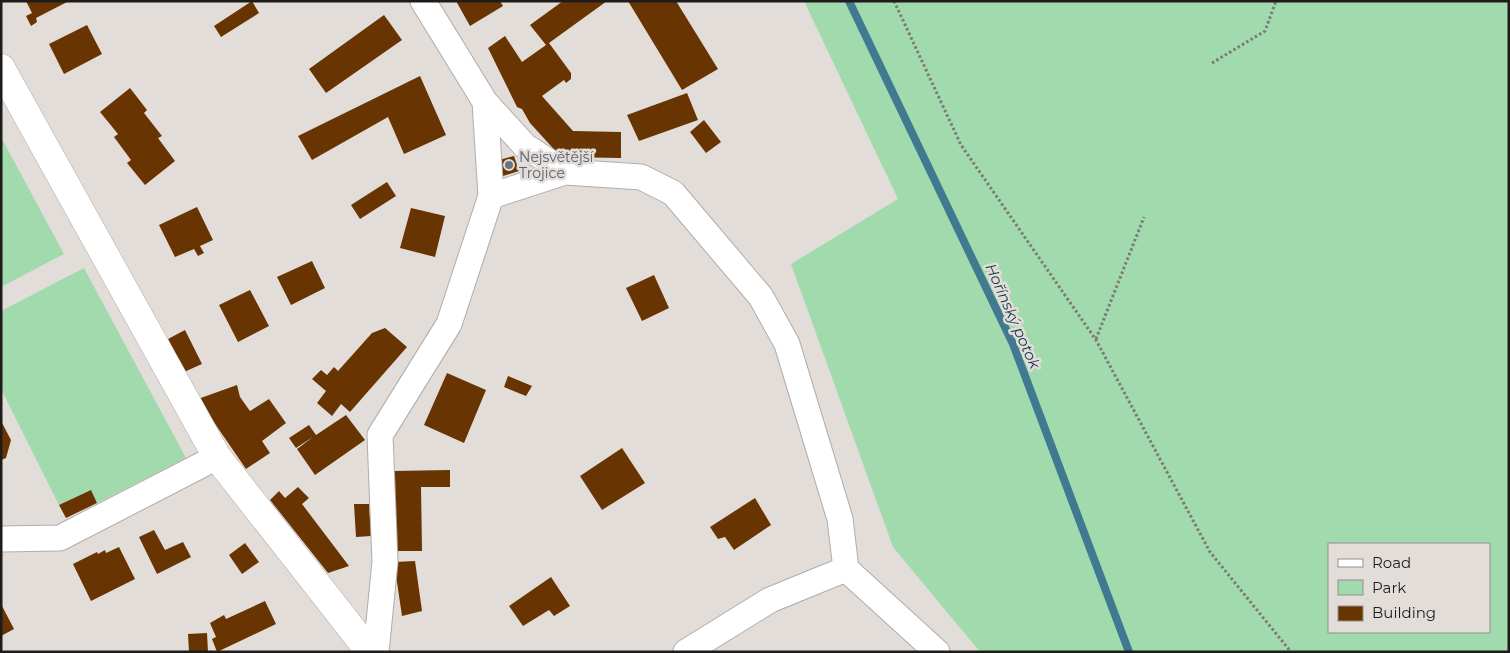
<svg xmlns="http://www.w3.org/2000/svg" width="1510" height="653" font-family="Montserrat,sans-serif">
  <rect width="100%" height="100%" fill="#e3ddd9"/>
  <path fill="#a1daad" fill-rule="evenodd" d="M804,1H1509V652H980L893,547L791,264L898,199ZM1329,544H1489V632H1329Z
    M1,137L64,254L1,287Z
    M84,268L186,458L97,503L91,490L59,505L1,389V311Z"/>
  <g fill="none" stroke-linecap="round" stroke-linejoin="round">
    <path stroke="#407990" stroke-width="8" d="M849,1L1013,344L1129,652"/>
  </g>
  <path fill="#683401" d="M26,1H69L36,18L37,22L31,26L26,16L32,13Z
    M252,1L259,13L221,37L214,26Z
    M456,1H500L503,6L470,26Z
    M563,1H607L549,43L571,73V79L566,83L564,80L542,96L573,131L621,132V158L561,157L530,123L522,109L517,107L488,48L505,36L522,62L546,45L530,25Z
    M628,1H676L718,69L682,90Z
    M384,15L402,40L326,93L309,69Z
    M87,25L102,54L64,74L49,44Z
    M420,76L446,135L404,154L388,117L312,160L298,136Z
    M130,88L147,110L144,113L162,136L158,138L175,161L145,185L127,163L131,160L114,137L118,134L100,112Z
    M687,93L698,120L639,141L627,115Z
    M704,120L721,142L706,153L690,132Z
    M514,156L519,171L503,176L499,160Z
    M387,182L396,196L360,219L351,205Z
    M197,207L213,240L200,246L204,253L198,256L194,249L175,257L159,225Z
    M411,208L445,216L435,257L400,248Z
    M312,261L325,288L291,305L277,277Z
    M654,275L669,308L642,321L626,288Z
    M250,290L269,326L238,342L219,305Z
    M385,328L407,347L350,412L341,404L332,416L317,403L326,391L312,379L321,370L327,375L334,367L338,371L372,333Z
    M185,330L202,364L184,372L168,339Z
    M447,373L486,390L464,443L424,425Z
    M508,376L532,386L526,396L504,387Z
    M237,385L240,397L250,411L269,399L286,423L262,441L270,453L246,469L198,399Z
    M346,415L365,440L315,475L297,449L313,437L296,448L289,438L309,425L316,435Z
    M1,421L11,440L6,458L1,460Z
    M622,448L645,483L602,510L580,476Z
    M450,470V487H421L422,551H394L393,471Z
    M298,487L309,498L302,504L349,566L328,573L270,500L279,491L285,498Z
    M91,490L97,503L66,518L59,505Z
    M755,498L771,525L734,550L725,537L718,539L710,527Z
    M354,504H369L371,536L356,537Z
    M154,530L165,550L183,542L191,557L157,574L139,537Z
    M245,543L259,562L242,574L229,555Z
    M119,547L135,579L91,601L73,564L97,552L98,554L105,550L106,553Z
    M415,561L422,611L402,616L394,562Z
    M551,577L570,606L554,616L549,610L523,626L509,606Z
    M265,601L276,624L217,652L212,639L216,637L210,623L224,615L226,619Z
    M1,604L14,629L1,636Z
    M207,633L208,652H189L188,634Z"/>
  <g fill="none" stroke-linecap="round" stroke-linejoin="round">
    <g stroke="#b1aca8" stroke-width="27">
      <path id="minor" d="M423,1L485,102L525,146L565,172
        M491,196L565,172L641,177L673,193L761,297L787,344L840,519L846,569L937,652
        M1,539L60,538L217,457
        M376,652L385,562L380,435L449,324L491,196L485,102
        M686,652L770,600L846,569"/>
    </g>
    <g stroke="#b1aca8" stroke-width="29">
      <path id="tertiary" d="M1,68L217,457L370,652"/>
    </g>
    <path stroke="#7c7976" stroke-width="3" stroke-dasharray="2.5 2.5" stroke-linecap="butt" d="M894,1L961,145L1096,340L1210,552L1291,652
      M1212,63L1265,31L1276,1
      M1096,339L1144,217"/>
    <use href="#minor" stroke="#fff" stroke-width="25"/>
    <use href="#tertiary" stroke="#fff" stroke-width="28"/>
  </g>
  <circle fill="#6b7280" stroke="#e3ddd9" stroke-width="2" cx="509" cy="165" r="5"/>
  <g text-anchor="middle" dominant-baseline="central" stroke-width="5" stroke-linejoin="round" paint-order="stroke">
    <g font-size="14" fill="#5b616d" stroke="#e3ddd9" text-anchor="start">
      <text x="519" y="157">Nejsvětější<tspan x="519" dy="16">Trojice</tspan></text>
    </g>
    <g font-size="15" font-style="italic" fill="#123847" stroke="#e3ddd9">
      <text transform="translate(1013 316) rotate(66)">Hořínský potok</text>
    </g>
  </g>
  <rect width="1510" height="653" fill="none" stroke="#1e1c1b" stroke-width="5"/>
  <rect x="1328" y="543" width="162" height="90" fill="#e3ddd9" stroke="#94908d"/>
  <rect x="1338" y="559" width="25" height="8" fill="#ffffff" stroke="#94908d"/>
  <text x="1372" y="568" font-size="15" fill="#1e1c1b">Road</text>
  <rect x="1338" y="580" width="25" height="15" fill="#a1daad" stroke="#94908d"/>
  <text x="1372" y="593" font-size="15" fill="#1e1c1b">Park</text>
  <rect x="1338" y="606" width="25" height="15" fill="#683401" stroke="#94908d"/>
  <text x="1372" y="618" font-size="15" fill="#1e1c1b">Building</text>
</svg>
